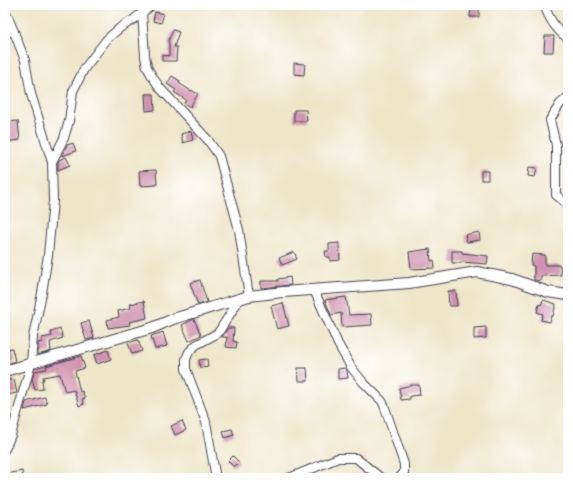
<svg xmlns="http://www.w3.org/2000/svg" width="573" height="483" font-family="'IM FELL Great Primer',serif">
  <rect width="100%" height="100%" fill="#fff"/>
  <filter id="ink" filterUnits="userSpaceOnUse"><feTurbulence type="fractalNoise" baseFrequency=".025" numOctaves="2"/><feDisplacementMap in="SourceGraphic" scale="8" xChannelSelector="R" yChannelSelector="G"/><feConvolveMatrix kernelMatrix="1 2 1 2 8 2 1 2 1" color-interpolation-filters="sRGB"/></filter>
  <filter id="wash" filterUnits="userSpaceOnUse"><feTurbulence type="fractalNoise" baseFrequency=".012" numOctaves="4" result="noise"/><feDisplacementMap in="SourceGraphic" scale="16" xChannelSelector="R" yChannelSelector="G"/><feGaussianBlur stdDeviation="0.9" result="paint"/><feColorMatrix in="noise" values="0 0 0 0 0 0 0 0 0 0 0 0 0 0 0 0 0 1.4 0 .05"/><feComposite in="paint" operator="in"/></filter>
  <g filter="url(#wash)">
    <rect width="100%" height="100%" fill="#eee6c9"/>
    <g id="blocks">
      <path fill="#d093af" d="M471,5H479V17H470Z
        M155,12L164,14L161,23L153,21Z
        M173,30L179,32L174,47H177L176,61H162V55L169,56V43L168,42Z
        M545,36H554L553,52H544Z
        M294,63L305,64L304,75L294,74Z
        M172,76L180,81L179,83L191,91V90L198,94L190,107L184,103L186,100L174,92L176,90L167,84Z
        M145,94H154L155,110L146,111Z
        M294,110H306L307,121H294Z
        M18,121L20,140L5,142V135L9,134L7,122Z
        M191,131L193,140L183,143L181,134Z
        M73,143L76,151L62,156L67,145Z
        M66,157L70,165L58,170V163L59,160Z
        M529,167L537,168L535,177L528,176Z
        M156,170L157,185L140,186L139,171Z
        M481,171H488V180H481Z
        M479,232L480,240L467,242L465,235Z
        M339,243L340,260L330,261V257H326L325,251H329V244Z
        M430,249L431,261L434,260L435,268L411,269L409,252Z
        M452,251H462V253L488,256L487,264L462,262V263H452Z
        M294,252L297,259L282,265L279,258Z
        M532,254L545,255V265H560L561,275L541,276V281L534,280V266L531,265Z
        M290,277L291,285L261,288V281H278V279Z
        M200,280L207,302L198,305L190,283Z
        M448,291H456L457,306H449Z
        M346,297L349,315L371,314L372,325L342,327L341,313L331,315L325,300Z
        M543,300L556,304L553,316H551L550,322L541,320L543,314L537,312L539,304L541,305Z
        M144,301L147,318L129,322L130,325L108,328L107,320L119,317L118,311L131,308L130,304Z
        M283,303L289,326L277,329L271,306Z
        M194,319L201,335L189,341L182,325Z
        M89,321L94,338L86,340L81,323Z
        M486,327V338L474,339V328Z
        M228,328H234L233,341L237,342L236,348L226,347L227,337H222Z
        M60,329L63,338L50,342L51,351L38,355V343L42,342V338L52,336L51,332Z
        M163,332L167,346L155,349L151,336Z
        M138,340L142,351L132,354L128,343Z
        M12,348L15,361L7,364L5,350Z
        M108,350L111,359L97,364L94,355Z
        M81,356L85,368L75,371L80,392L82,391L85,398L82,399L84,404L79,406L74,390L65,392L60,374L43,377L44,380H42L43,389L35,390L32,379L35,371L47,369L46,366Z
        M207,359L208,367L200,368L199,360Z
        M298,368H307L308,381H299Z
        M345,368L347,371L348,378L338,379V369Z
        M14,379L17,393L6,395L5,381Z
        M411,385H419L420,395L410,396V399L401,400L399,388Z
        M45,397L47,404L24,410L26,402Z
        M182,421L186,430L175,435L171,426Z
        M232,429L234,435L225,438L223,431Z
        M233,456L239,462L234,467L228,461Z
        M22,471L23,478H5V474Z"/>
    </g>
  </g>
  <g filter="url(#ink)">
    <use href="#blocks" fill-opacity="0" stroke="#413f50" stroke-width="1"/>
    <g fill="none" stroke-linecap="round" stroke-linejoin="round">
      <g stroke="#413f50" stroke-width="10">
        <path id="minor" d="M544,5C549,18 556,31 568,38
          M5,9L25,60L31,94L52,162
          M142,13L145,56L147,67L152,76L160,88L208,140L219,156L239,230L249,296
          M5,33L14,31
          M568,97L560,104L550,120L556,145V195L568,205
          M314,290L338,344L351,367L363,382L382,401L384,405L404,464V473L399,478
          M5,449L11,435L31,364L33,337L42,293L48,255L53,201L52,162L64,138L69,121L73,91L84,69L107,39L121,27L133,20L152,5
          M215,473L206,422L186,369V359L189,352L196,345L218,333L239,300
          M289,478L338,458H356L381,478"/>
      </g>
      <g stroke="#413f50" stroke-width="12">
        <path id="tertiary" d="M5,371L152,328L173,319L249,296L283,292L409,283L477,272L512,279L548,292L568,295"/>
      </g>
      <use href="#minor" stroke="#fff" stroke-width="8"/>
      <use href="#tertiary" stroke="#fff" stroke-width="10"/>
    </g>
  </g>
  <rect width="573" height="483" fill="none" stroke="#fff" stroke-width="20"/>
</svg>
